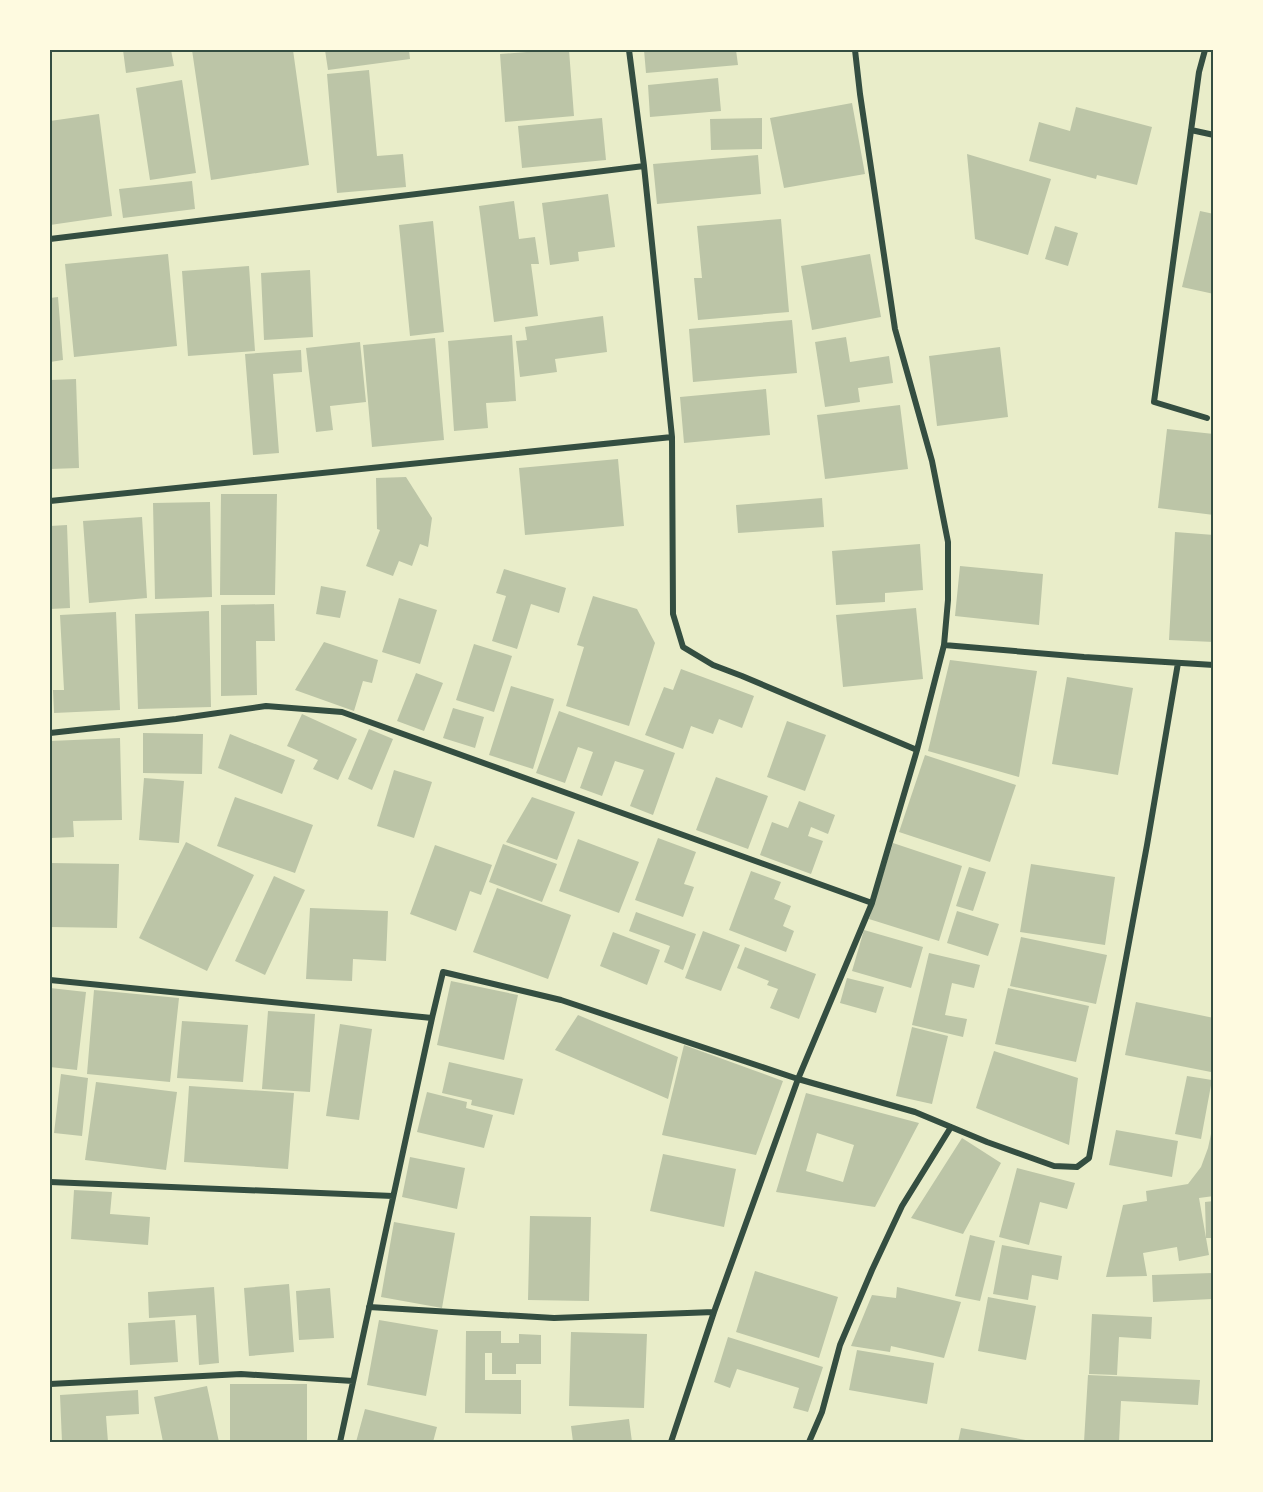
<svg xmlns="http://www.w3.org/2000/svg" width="1263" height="1492" font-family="'IBM Plex Serif',serif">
  <rect width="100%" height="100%" fill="#e9edc9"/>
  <path fill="#bcc5a7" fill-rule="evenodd" d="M123,50H171L174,66L126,73Z
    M192,50H293L309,165L211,180Z
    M325,50H409L410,59L328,70Z
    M552,50H569L574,116L505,122L500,54Z
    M644,50H736L738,65L646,73Z
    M369,70L377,156L403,154L406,187L337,193L327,74Z
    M718,78L721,111L650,117L648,85Z
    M182,80L196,173L150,180L136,88Z
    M852,103L865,174L784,188L770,118Z
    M1076,107L1152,127L1137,185L1097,175L1096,179L1029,161L1039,122L1070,131Z
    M99,114L112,216L50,225V121Z
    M602,118L606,160L522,168L518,126Z
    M762,118V149L711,150L710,119Z
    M967,154L1051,179L1028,255L975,239Z
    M758,155L761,194L657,204L653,164Z
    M192,181L195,209L123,218L119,189Z
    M608,194L615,247L578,252L579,261L550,265L542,203Z
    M514,201L519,239L535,237L539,264H531L538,316L494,322L479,206Z
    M1200,211L1214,214V294L1182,287Z
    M781,219L789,312L698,320L694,278H702L697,226Z
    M433,221L444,332L410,336L399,225Z
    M1055,226L1078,233L1068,266L1045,259Z
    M168,254L177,346L74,357L65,264Z
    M870,254L881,317L812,330L801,266Z
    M249,266L255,351L188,356L182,271Z
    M310,270L313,337L264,340L261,273Z
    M58,297L63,360L50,362V298Z
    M603,316L607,352L555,359L557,372L520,377L516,341L527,340L525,327Z
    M792,320L797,373L693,382L689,329Z
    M512,335L516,401L486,403L488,428L454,431L448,341Z
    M846,337L850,362L889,356L893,383L858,388L860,402L825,407L815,342Z
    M435,338L444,440L372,447L363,345Z
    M360,342L366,402L330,406L333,430L316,432L306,348Z
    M1000,347L1008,417L937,426L929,356Z
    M301,350L302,372L273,374L279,453L253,455L245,354Z
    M76,379L79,468L50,469V380Z
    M766,389L770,435L684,443L680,397Z
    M900,405L908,469L825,479L817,415Z
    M1167,429L1214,434V515L1158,508Z
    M618,459L624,526L525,535L519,468Z
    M406,477L432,518L428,547L420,544L412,566L399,561L393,576L366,566L380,530L377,529L376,478Z
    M221,494H277L275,595H220Z
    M822,498L824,527L738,533L736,505Z
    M210,502L212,597L155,599L153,503Z
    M142,517L147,598L89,603L83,521Z
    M67,525L70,608L50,609V526Z
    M1175,532L1214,535V642L1169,640Z
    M920,544L923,590L885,593V602L836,605L832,551Z
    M960,566L1043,574L1039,625L955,616Z
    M504,569L566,588L559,613L531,604L517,649L492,641L506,596L496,593Z
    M321,586L346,591L340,618L316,614Z
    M593,596L637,609L655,643L629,726L566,706L584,647L577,645Z
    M399,598L437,610L420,664L382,652Z
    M274,604L275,641H256L257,695L221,696V605Z
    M916,608L923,679L843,687L836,615Z
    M209,611L211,707L138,709L135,614Z
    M116,612L120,710L54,713L53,690H64L60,615Z
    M324,642L378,660L372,683L363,681L354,711L295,690Z
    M474,644L512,656L494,712L456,700Z
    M950,660L1037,671L1019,777L928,751Z
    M681,669L754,696L742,728L719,719L713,734L691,726L683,749L645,735L664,687L673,690Z
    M416,673L443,683L424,731L397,721Z
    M1067,677L1133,688L1118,775L1052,764Z
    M511,686L554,699L533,769L489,755Z
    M453,708L484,717L475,748L443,738Z
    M559,711L675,753L653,815L630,806L644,770L615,761L602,796L580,788L593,752L578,747L565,783L536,773Z
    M302,714L357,739L338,780L313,769L318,760L287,746Z
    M787,721L826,735L805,791L767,777Z
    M369,729L393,739L372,790L348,779Z
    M143,733L203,734L202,774L143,773Z
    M230,734L295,760L282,794L218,768Z
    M120,738L122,820L73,821L74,837L50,838V741Z
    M925,755L1016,785L990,862L899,832Z
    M394,770L432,782L414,838L377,826Z
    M716,777L768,796L748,849L696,830Z
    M144,778L184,781L179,843L139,840Z
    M235,797L313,825L295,873L217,846Z
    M532,797L575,812L557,860L506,842Z
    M799,801L835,815L828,834L811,827L808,836L823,841L811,874L760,855L772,822L788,828Z
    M658,838L696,852L684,884L694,887L683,917L635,900Z
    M578,839L639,862L619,913L559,891Z
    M186,842L254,875L207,971L139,938Z
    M893,843L962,866L939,941L869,919Z
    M503,844L557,864L542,902L489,882Z
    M435,845L492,865L481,895L470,891L456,931L410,914Z
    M50,863L119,864L117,928L50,927Z
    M1031,864L1115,877L1105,945L1020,932Z
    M969,867L986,872L973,911L956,906Z
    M751,871L781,882L774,899L791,906L783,926L794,931L786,952L729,930Z
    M274,876L305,890L265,975L235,961Z
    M497,888L571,915L548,979L473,952Z
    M310,908L388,911L386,961L353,959L352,981L306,979Z
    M957,911L999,924L988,956L947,943Z
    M636,912L696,934L683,970L664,962L670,946L629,931Z
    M864,930L923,947L911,988L852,971Z
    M703,931L740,945L721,991L685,978Z
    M613,932L660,950L647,985L600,966Z
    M1021,937L1107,955L1096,1004L1010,986Z
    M745,947L816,974L799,1019L770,1008L778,989L767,985L769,981L737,968Z
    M929,953L980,965L974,988L952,983L945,1015L967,1019L963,1037L912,1025Z
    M847,978L884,987L876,1013L840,1003Z
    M451,981L518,995L504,1060L437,1045Z
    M50,988L86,992L77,1070L50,1067Z
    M1008,988L1089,1006L1076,1062L995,1044Z
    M94,990L179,998L170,1082L87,1074Z
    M1136,1002L1214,1018V1060L1211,1072L1125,1055Z
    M268,1011L315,1014L310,1092L262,1089Z
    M578,1015L678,1057L668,1099L555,1050Z
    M182,1021L248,1025L243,1082L177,1078Z
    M340,1024L372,1029L359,1120L326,1116Z
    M912,1027L948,1036L932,1104L896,1096Z
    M684,1045L783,1081L756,1155L662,1135Z
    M994,1051L1078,1078L1069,1145L976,1108Z
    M449,1062L523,1079L514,1115L471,1105L472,1100L442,1093Z
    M61,1074L88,1078L82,1136L54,1133Z
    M1187,1076L1212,1080L1201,1139L1175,1134Z
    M96,1082L177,1092L166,1170L85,1160Z
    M189,1086L294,1093L288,1169L184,1162Z
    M427,1092L467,1102L466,1108L493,1115L484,1148L417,1132Z
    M806,1093L919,1123L875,1207L776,1192ZM817,1133L854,1145L843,1182L806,1171Z
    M1116,1130L1178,1141L1172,1177L1109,1165Z
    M1211,1134L1214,1135V1196L1199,1198L1209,1255L1179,1261L1177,1247L1143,1253L1147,1276L1106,1277L1123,1205L1147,1201L1146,1191L1188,1184L1201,1167L1208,1148Z
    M962,1138L1001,1163L963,1234L911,1218Z
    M663,1154L736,1169L724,1227L650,1211Z
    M410,1157L465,1168L457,1209L402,1197Z
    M1017,1168L1075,1183L1067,1209L1040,1202L1029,1245L999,1237Z
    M74,1190L112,1192L110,1214L150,1217L148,1245L71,1239Z
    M1214,1201V1238H1206L1205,1202Z
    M530,1216L591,1217L589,1301L528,1300Z
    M394,1222L455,1233L442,1308L381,1297Z
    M970,1235L995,1241L980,1301L955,1296Z
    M1002,1245L1062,1256L1058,1280L1032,1275L1028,1300L993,1294Z
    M755,1271L838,1297L819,1358L736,1332Z
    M1212,1273V1299L1153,1302L1152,1275Z
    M289,1284L294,1352L249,1356L244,1288Z
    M214,1287L219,1363L199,1365L196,1315L149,1318L148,1292Z
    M897,1287L961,1302L944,1358L891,1346L890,1352L851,1346L872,1295L896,1298Z
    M330,1288L334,1338L299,1340L296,1291Z
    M988,1297L1036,1306L1026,1360L978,1351Z
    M1092,1314L1152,1317L1151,1339L1119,1337L1117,1375L1089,1374Z
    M175,1320L178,1362L130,1365L128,1323Z
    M379,1320L438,1330L426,1396L367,1385Z
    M466,1331H501V1343H519V1334L541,1335V1364H516V1374H492V1353H485V1380H521V1414L465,1413Z
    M571,1332L647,1334L644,1408L569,1406Z
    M728,1337L823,1367L808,1412L793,1408L799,1388L737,1369L730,1388L714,1382Z
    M857,1350L934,1363L927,1404L849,1390Z
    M1088,1375L1200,1380L1198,1405L1121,1401L1119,1442H1084Z
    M230,1384H307V1442H230Z
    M207,1386L219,1442H163L154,1397Z
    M138,1390L139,1414L106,1416L108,1442H62L60,1395Z
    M365,1409L437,1427L433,1442H356Z
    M629,1419L632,1442H573L571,1426Z
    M961,1428L1031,1441V1442H958Z"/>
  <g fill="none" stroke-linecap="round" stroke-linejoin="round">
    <path stroke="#344e41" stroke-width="6" d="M629,50L644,166L672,437L673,614L683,647L713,665L742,676L917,750
      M855,50L860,94L895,329L932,461L948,542V600L944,645
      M1205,50L1199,72L1154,402L1207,418
      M1191,130L1214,135
      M50,239L644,166
      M50,501L672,437
      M50,733L176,719L266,706L342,712L872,903
      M50,980L432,1018
      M50,1182L393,1196
      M369,1307L554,1318L714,1312
      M50,1384L241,1374L353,1381
      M340,1442L432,1018L443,972L561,1000L798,1079L915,1112L987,1142L1054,1166L1077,1167L1089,1158L1147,845L1178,663
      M671,1442L714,1312L798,1079L872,903L917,750L944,645L1084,657L1214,665
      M809,1442L822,1412L840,1345L872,1270L902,1206L951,1127"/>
  </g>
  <rect width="1263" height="1492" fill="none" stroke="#fefae0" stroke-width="102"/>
  <rect x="51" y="51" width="1161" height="1390" fill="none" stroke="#344e41" stroke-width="2"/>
</svg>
